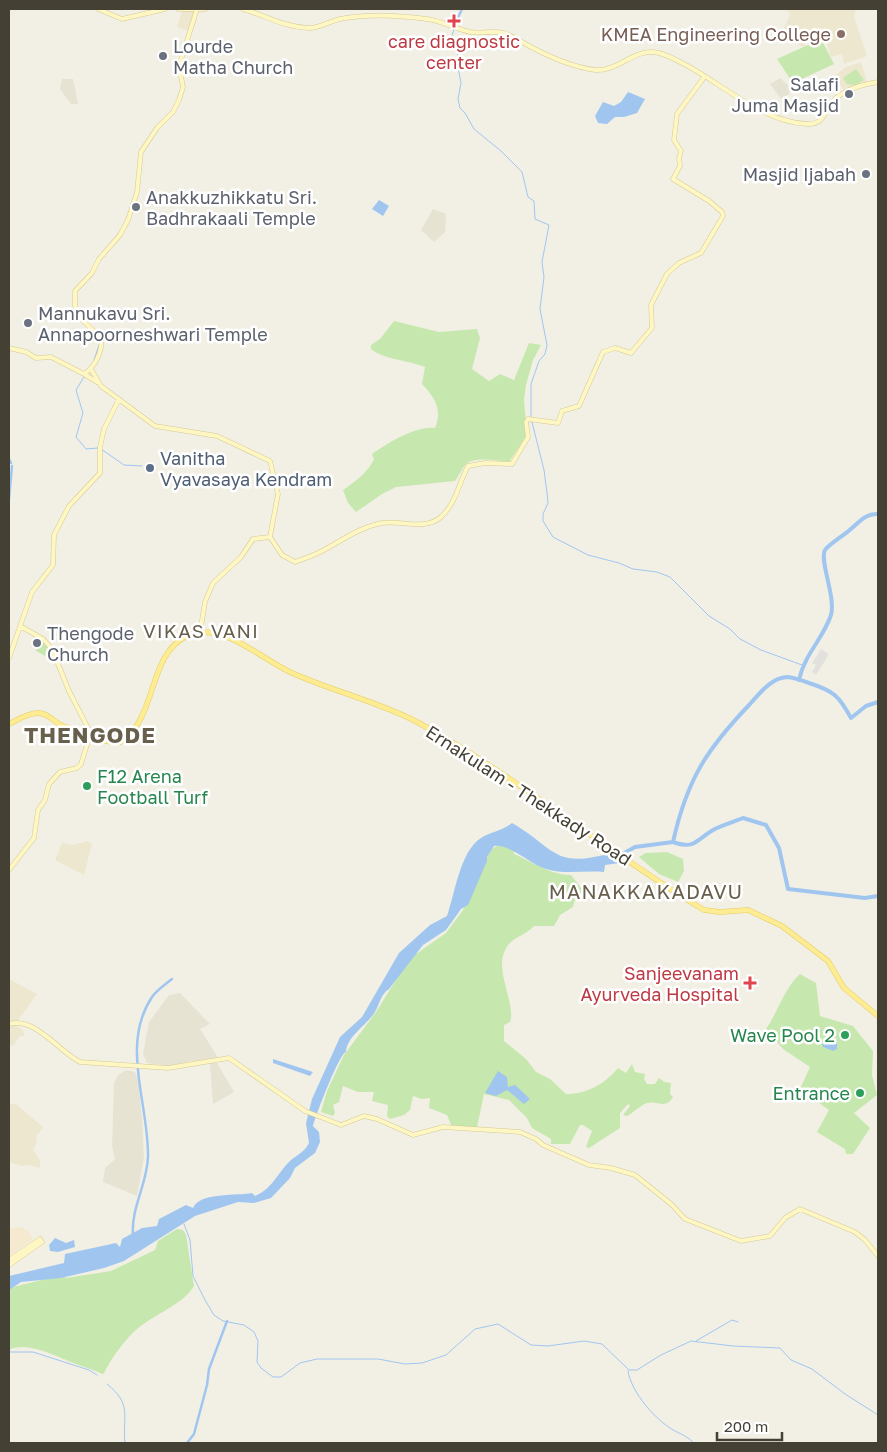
<svg xmlns="http://www.w3.org/2000/svg" width="887" height="1452" font-family="'Golos Text',sans-serif">
  <rect width="100%" height="100%" fill="#f2f0e5"/>
  <path fill="#e6e3d3" d="M780,78L790,87L789,94L781,99L770,84Z
    M62,79H73L78,104H71L60,89Z
    M433,209L446,214L445,232L434,242L421,230Z
    M180,993L210,1024L200,1029L219,1059L192,1061L169,1066L147,1063L143,1054L149,1022L169,995Z
    M210,1063H217L234,1092L213,1104Z
    M126,1070L135,1072L138,1080L142,1118L144,1157L137,1196L103,1182L105,1168L115,1159L112,1146L114,1083L118,1075Z"/>
  <path fill="#f5e9cf" d="M22,1227L28,1231L33,1239L9,1256V1228Z"/>
  <path fill="#ece7ce" d="M787,9H856L854,17L867,56L844,64L842,54L831,57L822,30L813,27L804,47L780,37L790,15Z
    M182,11H195L189,31L177,27Z
    M861,62L867,82L845,92L834,76L846,67Z
    M88,841L92,844L84,875L55,860L62,843L72,845Z
    M9,979L37,994L17,1022L9,1025Z
    M14,1024L23,1030L25,1036H20L13,1046L9,1044V1026Z
    M11,1104H16L43,1127L36,1137L37,1142L33,1150L40,1160V1168L28,1165L21,1166L9,1162V1105Z"/>
  <path fill="#c6e7ad" d="M821,39L834,64L793,83L777,59Z
    M856,69L864,80L855,85L847,84L843,78Z
    M394,321L439,332L477,329L480,338L472,369L489,381L500,374L514,380L529,343L541,345L533,360L526,385L524,400L527,435L509,462C498,461 476,456 466,464C462,468 459,476 455,481L396,487L382,494L356,512L348,503L343,490C355,482 368,472 374,459L372,454C387,443 417,425 435,428C443,409 434,397 422,384L425,367C408,360 385,360 371,349V345L380,339Z
    M40,639L51,650L47,657L36,651Z
    M81.5 786a5.5 5.5 0 1 1 11 0a5.5 5.5 0 1 1-11 0Z
    M501,844L514,850V854C533,862 550,875 571,875L585,893L576,895L573,907L560,915L554,926H534C527,934 515,937 509,944C490,966 517,1003 510,1022L504,1025V1041L526,1059L536,1072L550,1079L566,1094C587,1094 605,1084 618,1068L626,1073L632,1064L635,1072L645,1074L644,1079L647,1084H655L659,1078L664,1082L671,1083L670,1094L673,1097C665,1110 658,1100 647,1103C639,1106 633,1113 627,1116L623,1115L630,1106L628,1104L620,1113V1128L589,1148L586,1147L592,1131L583,1125H580L570,1144H551V1139L532,1128L527,1118L509,1100L484,1094L477,1127H452L447,1115L429,1108L430,1098L422,1099L413,1096L410,1110L404,1115L390,1119L387,1116L388,1105L372,1101L374,1092H358L343,1086L339,1102L333,1105L335,1113L333,1116L321,1112L327,1091L344,1055L376,1012L409,959L446,933L463,910L491,849Z
    M667,852L683,859L684,871L678,882L659,874L639,857L646,853Z
    M800,974L816,983L820,1016L853,1026L873,1051L872,1075L877,1095L854,1113L870,1128L853,1154H846L845,1149L817,1132L829,1110L800,1089L810,1067L783,1049L766,1029C778,1012 785,987 800,974Z
    M177,1229L183,1230L186,1235L194,1286C184,1303 160,1312 145,1323C128,1334 113,1356 104,1373L102,1374C93,1369 85,1368 76,1364C59,1358 27,1340 9,1350V1288L62,1275L66,1278L111,1271L155,1250L158,1241Z"/>
  <path fill="#e3e1dd" d="M821,649L829,654L816,675L812,672L816,665L812,663Z"/>
  <path fill="#a0c6f0" d="M628,92L645,99L637,113L624,117H615L607,124L598,123L595,116L603,102L614,106L621,102Z
    M379,200L389,206L383,216L372,209Z
    M512,823C557,849 552,869 612,853L627,862L605,865L604,872C584,870 565,875 546,869C529,864 511,844 494,846L487,857V861L468,905L461,909L446,930L423,945L389,989C381,994 380,1003 375,1012C367,1025 347,1036 346,1052C339,1054 316,1115 313,1126L319,1132L320,1142L315,1153L295,1168L290,1178L271,1198L254,1203L238,1202L195,1216L124,1261L104,1268L61,1278L21,1282L9,1290V1276L64,1263L65,1254L116,1243L120,1247L122,1239L142,1228L157,1226L159,1219L186,1205L193,1208C199,1192 238,1196 252,1193L255,1196C272,1189 277,1174 289,1162C296,1155 304,1153 309,1143L306,1123L312,1099L340,1037L362,1017L399,953L430,925L447,916C455,894 460,851 481,838C490,832 502,831 512,823Z
    M834,1038L837,1040V1049L833,1051L823,1047L822,1044Z
    M273,1059L313,1072L310,1076L273,1063Z
    M498,1071L507,1077L508,1087L515,1085L530,1099L524,1104L507,1090L496,1096L485,1093Z
    M55,1238L66,1243L74,1240L75,1247L58,1252L50,1251L49,1245Z"/>
  <g fill="none" stroke-linecap="round" stroke-linejoin="round">
    <path stroke="#a0c6f0" stroke-width="1" d="M454,29L452,36L458,48L457,62L461,83L458,99L460,108L465,113L474,129L501,151L522,172L528,197L534,201L535,219L549,225L542,262L544,277L540,309L547,345L545,354L539,361L531,384V418
      M94,360L99,345
      M84,377L76,390L83,413L76,437L86,449L98,448
      M532,422L544,470L547,493L548,503L543,514V521L553,537L588,555L619,563L633,569L657,572L670,577L709,616L730,629L740,639L761,650L802,665
      M101,449L124,465L142,466
      M184,1224L190,1240L193,1276L205,1300L214,1315L223,1321L244,1325L254,1332L258,1341L257,1362L261,1368L273,1377H281L300,1363L317,1359H378L405,1364L422,1363L446,1355L475,1329L498,1324L531,1345L548,1346L584,1341L602,1344L629,1370H637L661,1355L691,1341L733,1346L780,1348L791,1360L812,1369L845,1394L878,1415
      M696,1341L732,1320L738,1322
      M9,1352H33L89,1370L97,1375
      M628,1371C631,1392 656,1421 675,1431C683,1435 688,1437 694,1443
      M107,1384C133,1405 122,1415 125,1443"/>
    <path stroke="#a0c6f0" stroke-width="2.5" d="M455,24L462,9
      M9,459L11,463
      M9,499L12,466
      M133,1235C131,1207 147,1185 148,1157C149,1104 120,1045 152,997C157,990 166,984 172,979
      M187,1443L194,1434L207,1385L209,1369L227,1321"/>
    <path stroke="#a0c6f0" stroke-width="4" d="M799,680C804,655 823,639 831,615C836,597 819,560 825,550C829,544 846,534 852,528C860,521 867,513 878,514
      M673,842C695,850 696,840 713,830C722,825 733,822 743,818L766,825L779,848L788,889L865,898L878,896
      M619,856L635,847L673,842C687,779 707,749 750,704C760,693 771,678 787,677C794,677 802,681 809,683C834,691 839,696 851,718L866,706L878,702"/>
    <g stroke="#d3c994" stroke-width="5">
      <path id="secondary" d="M98,9L122,19L165,9
        M178,9H205
        M243,9C268,16 280,26 308,28C318,29 330,21 340,19C369,13 398,15 427,19C442,21 456,29 470,32C481,34 493,30 504,33C513,36 523,43 531,47C550,57 573,67 595,70C619,72 634,47 659,53C668,55 678,61 686,65C725,86 763,122 807,124C826,125 825,108 836,98C847,89 865,84 878,82
        M9,348L26,352L36,358L51,357L84,374C95,367 103,351 101,338L79,317L75,306V291L92,273L99,259L120,235L128,220L137,192L141,152L157,128L173,112L179,100L183,87L179,66L197,9
        M91,369L101,386L155,426L217,436L270,461L278,494L270,537
        M84,374L97,382
        M270,537L282,555L295,562C303,559 312,556 320,552C340,542 359,527 382,523C401,520 425,531 441,517C456,503 459,483 468,466L485,463L512,464L528,437L526,422L528,419L558,423L562,411L579,406L603,352L615,348L631,353L652,328L651,305L667,274L679,263L701,253L723,216L722,212L709,201L673,179L680,166L679,158L681,151L674,140L677,114L705,76
        M20,626L43,639L52,649L69,691L92,736
        M200,633L205,602L213,583L241,557L253,539L270,537
        M9,658L32,592L53,565L54,535L69,506L100,473V447L104,429L119,399
        M9,870L34,838L38,810L45,800L49,784L60,772L77,768L81,764L90,735
        M9,1024C36,1017 58,1051 80,1062L168,1068L229,1058L305,1111L341,1125L364,1116L377,1119L413,1135L443,1127L520,1132L536,1139L543,1145L589,1165L611,1168L635,1175L671,1204L685,1219L741,1241L770,1236L785,1218L800,1209L855,1232L865,1240L878,1256
        M9,1260L40,1239L42,1242
        M9,1265L42,1242"/>
    </g>
    <g stroke="#e4cb62" stroke-width="5.5">
      <path id="primary" d="M9,724C18,720 27,713 38,713C48,713 53,721 61,725C78,732 103,744 121,742C158,717 147,655 187,636C220,620 260,658 290,672C331,691 380,702 419,723C519,778 607,852 704,910L720,912L748,910L782,926L828,961L844,988L878,1016"/>
    </g>
    <use href="#secondary" stroke="#fff7c3" stroke-width="4"/>
    <use href="#primary" stroke="#feec92" stroke-width="4.5"/>
  </g>
  <g fill="#e0444e" stroke="#fff" stroke-width="2">
    <path d="M451.5 13.5h5v5h5v5h-5v5h-5v-5h-5v-5h5z"/>
    <path d="M747.5 975.5h5v5h5v5h-5v5h-5v-5h-5v-5h5z"/>
  </g>
  <circle fill="#8d6e63" stroke="#fff" stroke-width="2" cx="841" cy="34" r="5"/>
  <g fill="#6b7280" stroke="#fff" stroke-width="2">
    <circle cx="163" cy="56" r="5"/>
    <circle cx="849" cy="94" r="5"/>
    <circle cx="866" cy="174" r="5"/>
    <circle cx="136" cy="207" r="5"/>
    <circle cx="28" cy="323" r="5"/>
    <circle cx="37" cy="643" r="5"/>
  </g>
  <circle fill="#5c6f8a" stroke="#fff" stroke-width="2" cx="150" cy="468" r="5"/>
  <g fill="#2e9e5b" stroke="#fff" stroke-width="2">
    <circle cx="87" cy="786" r="5"/>
    <circle cx="845" cy="1035" r="5"/>
    <circle cx="860" cy="1093" r="5"/>
  </g>
  <g text-anchor="middle" dominant-baseline="central" stroke-width="5" stroke-linejoin="round" paint-order="stroke">
    <g font-size="18" fill="#785e54" stroke="#fff" text-anchor="end">
      <text x="831" y="34">KMEA Engineering College</text>
    </g>
    <g font-size="18" fill="#be3a42" stroke="#fff">
      <text x="454" y="41">care diagnostic<tspan x="454" dy="21">center</tspan></text>
      <text x="739" y="973" text-anchor="end">Sanjeevanam<tspan x="739" dy="21">Ayurveda Hospital</tspan></text>
    </g>
    <g font-size="18" fill="#5b616d" stroke="#fff" text-anchor="start">
      <text x="173" y="46">Lourde<tspan x="173" dy="21">Matha Church</tspan></text>
      <text x="839" y="84" text-anchor="end">Salafi<tspan x="839" dy="21">Juma Masjid</tspan></text>
      <text x="856" y="174" text-anchor="end">Masjid Ijabah</text>
      <text x="146" y="197">Anakkuzhikkatu Sri.<tspan x="146" dy="21">Badhrakaali Temple</tspan></text>
      <text x="38" y="313">Mannukavu Sri.<tspan x="38" dy="21">Annapoorneshwari Temple</tspan></text>
      <text x="47" y="633">Thengode<tspan x="47" dy="21">Church</tspan></text>
    </g>
    <g font-size="18" fill="#4e5e75" stroke="#fff" text-anchor="start">
      <text x="160" y="458">Vanitha<tspan x="160" dy="21">Vyavasaya Kendram</tspan></text>
    </g>
    <g font-size="18" fill="#27864d" stroke="#fff" text-anchor="end">
      <text x="97" y="776" text-anchor="start">F12 Arena<tspan x="97" dy="21">Football Turf</tspan></text>
      <text x="835" y="1035">Wave Pool 2</text>
      <text x="850" y="1093">Entrance</text>
    </g>
    <g font-size="18" fill="#454034" stroke="#fff">
      <text transform="translate(529 795) rotate(33)">Ernakulam - Thekkady Road</text>
    </g>
    <g font-size="19" letter-spacing="1" fill="#68604c" stroke="#fff">
      <text x="201" y="630">VIKAS VANI</text>
    </g>
    <g font-size="20" letter-spacing="1" fill="#68604c" stroke="#fff">
      <text x="646" y="891">MANAKKAKADAVU</text>
    </g>
    <g font-size="22" font-weight="bold" letter-spacing="1" fill="#68604c" stroke="#fff">
      <text x="90" y="734">THENGODE</text>
    </g>
  </g>
  <rect width="887" height="1452" fill="none" stroke="#454034" stroke-width="20"/>
  <path d="M717 1432v8h65v-8" fill="none" stroke="#454034" stroke-width="2.5"/>
  <text x="724" y="1432" font-size="15" fill="#454034" stroke="#ffffff" stroke-width="4" paint-order="stroke">200 m</text>
</svg>
